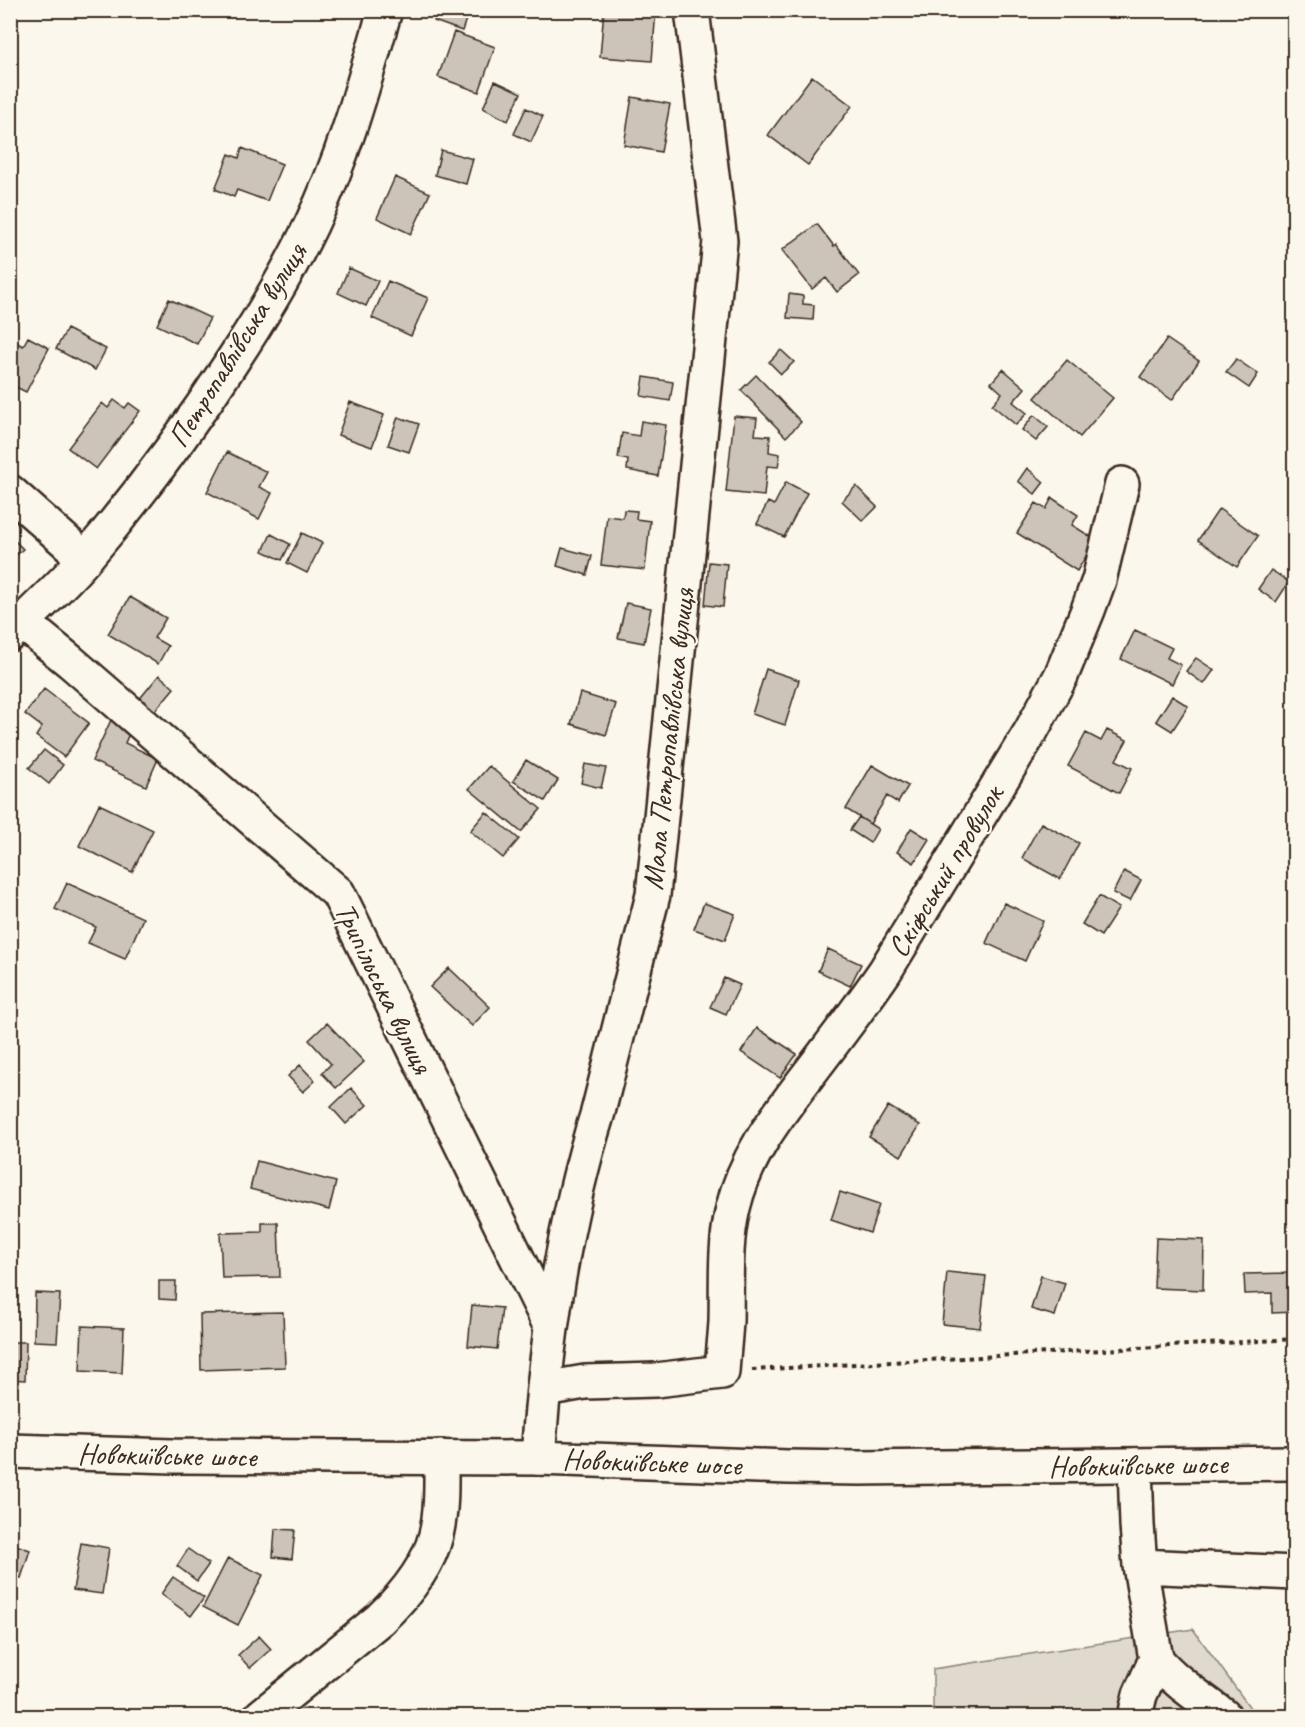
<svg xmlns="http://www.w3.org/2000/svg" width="1305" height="1727" font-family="Caveat,sans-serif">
  <rect width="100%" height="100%" fill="#fbf7ec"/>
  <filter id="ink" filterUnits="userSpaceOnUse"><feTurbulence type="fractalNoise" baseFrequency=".0167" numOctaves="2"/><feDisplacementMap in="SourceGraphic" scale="12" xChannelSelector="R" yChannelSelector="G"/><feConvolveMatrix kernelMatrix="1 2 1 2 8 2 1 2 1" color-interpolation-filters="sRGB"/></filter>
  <g filter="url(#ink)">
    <path fill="#dfd9ce" stroke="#8d8276" stroke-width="1.5" d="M1193,1629L1256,1716H933V1669Z"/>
    <path fill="#ccc4b9" stroke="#3b2a1e" stroke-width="1.5" d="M438,10H469L462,31L434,21Z
      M604,10H656L652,61L600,57Z
      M454,32L495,47L479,92L438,77Z
      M812,76L852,106L808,165L768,135Z
      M495,81L521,93L508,121L483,108Z
      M632,97L670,104L661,152L624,145Z
      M526,108L543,116L531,142L514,134Z
      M242,148L282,164L267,201L237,190L234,197L215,189L229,154L239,158Z
      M441,150L473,159L466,184L435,175Z
      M395,177L430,193L411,234L377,218Z
      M817,224L834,246L836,244L859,275L837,292L826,278L812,289L782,250Z
      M349,268L378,281L366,306L338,293Z
      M388,281L428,298L411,336L372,318Z
      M789,294L803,296V304L814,305L813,320L787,318Z
      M169,299L210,318L197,344L157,325Z
      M67,329L106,349L95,370L56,349Z
      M28,337L49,348L26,392L10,384V339L23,346Z
      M1167,339L1199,361L1172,400L1140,377Z
      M781,350L794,362L781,374L769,362Z
      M1236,359L1258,374L1249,388L1226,372Z
      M1067,360L1113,398L1080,437L1035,398Z
      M1003,369L1025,388L1013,402L1027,413L1016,425L992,405L1002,393L991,383Z
      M756,375L801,422L786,437L741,390Z
      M644,377L673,382L670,401L641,396Z
      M114,400L125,408L129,403L140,411L96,469L68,448L102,403L108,408Z
      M350,402L384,415L372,447L338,435Z
      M1034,415L1048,427L1036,441L1022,430Z
      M734,416L757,418L755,435L770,436L769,452L780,454L778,467L767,466L764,496L726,492Z
      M398,417L419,424L409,452L388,445Z
      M641,421L666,425L658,476L627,470L628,460L618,458L622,433L639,436Z
      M227,452L267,472L259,487L272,493L259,519L207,492Z
      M1027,468L1044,482L1035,494L1018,481Z
      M786,482L807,493L784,537L757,524L768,502L774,505Z
      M856,486L877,507L863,521L842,501Z
      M1052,498L1078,515L1072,525L1096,540L1077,571L1017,533L1036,503L1046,509Z
      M1219,509L1258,536L1237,567L1198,540Z
      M624,510L637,511L636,519L650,521L645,570L601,565L607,516L623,518Z
      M302,533L322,543L307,573L287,563Z
      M271,534L290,544L282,560L263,551Z
      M10,536L23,549L10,561Z
      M562,548L592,556L587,575L557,566Z
      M709,562L727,564L723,607L705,605Z
      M1271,570L1289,582L1276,602L1258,589Z
      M130,597L166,618L154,638L168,646L158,664L108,634Z
      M626,603L651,608L644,643L618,638Z
      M1135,630L1172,648L1167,658L1181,665L1172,684L1121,659Z
      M1196,658L1214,670L1204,684L1186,671Z
      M766,669L799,680L785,725L752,714Z
      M159,675L174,688L153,713L138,701Z
      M44,689L89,723L64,757L36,736L42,727L25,714Z
      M580,693L616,704L606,735L571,724Z
      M1172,696L1188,706L1172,731L1156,721Z
      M111,720L131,729L125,743L158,759L146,786L92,761Z
      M1107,730L1127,740L1116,760L1132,768L1119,793L1068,766L1086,733L1101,741Z
      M44,750L63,765L49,784L29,768Z
      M526,760L558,780L545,801L513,781Z
      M585,764L606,768L601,788L581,783Z
      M872,765L908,786L898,803L887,796L870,824L846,809Z
      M489,766L541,809L521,832L469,789Z
      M99,804L153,830L132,872L79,846Z
      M486,812L519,839L503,858L470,831Z
      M859,817L878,829L870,843L850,830Z
      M1041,823L1079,843L1060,879L1022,858Z
      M911,828L929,839L914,863L897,852Z
      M1124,871L1141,880L1130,901L1113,893Z
      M67,883L143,918L125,959L88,943L96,927L55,909Z
      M1099,896L1119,908L1101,936L1082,924Z
      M704,903L735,914L725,940L694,929Z
      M1004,903L1043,921L1025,961L986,943Z
      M828,949L861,964L850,986L818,971Z
      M449,968L490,1007L472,1026L430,987Z
      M724,978L740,985L726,1014L710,1007Z
      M327,1023L364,1062L336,1088L322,1073L331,1064L309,1040Z
      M757,1028L797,1054L780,1078L741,1052Z
      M300,1065L315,1081L303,1092L288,1076Z
      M351,1088L367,1105L346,1124L331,1107Z
      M888,1106L920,1125L901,1156L869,1137Z
      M257,1161L336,1182L329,1210L250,1189Z
      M840,1192L879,1205L870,1233L831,1220Z
      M262,1223H278L280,1277L222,1278L220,1233L262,1232Z
      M1156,1238L1204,1240L1203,1290L1154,1288Z
      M947,1272L986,1276L980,1328L942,1324Z
      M1294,1273V1312L1272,1313V1293L1245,1294L1244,1274Z
      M1041,1276L1065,1283L1055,1316L1031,1309Z
      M159,1281H176L175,1300L159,1299Z
      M35,1293L60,1294L57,1342L34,1341Z
      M472,1305L502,1308L497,1349L468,1346Z
      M283,1312L285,1367L201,1370L200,1314Z
      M82,1326L124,1328L122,1373L80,1371Z
      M10,1342H26L25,1380L10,1379Z
      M275,1529L295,1530L292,1559L273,1557Z
      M81,1543L109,1548L102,1594L73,1590Z
      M13,1544L30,1550L21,1578L10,1575V1552Z
      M188,1549L209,1564L197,1581L177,1566Z
      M228,1558L263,1575L238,1625L203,1607Z
      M173,1577L204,1598L191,1616L161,1594Z
      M259,1636L271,1649L250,1668L238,1655Z"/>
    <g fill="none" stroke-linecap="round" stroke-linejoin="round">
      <g stroke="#3b2a1e" stroke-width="38">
        <path id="minor" d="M10,492L71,546L82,561
          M22,622L71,662L338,893L551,1327
          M10,634C35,610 61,586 84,560C138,497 186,432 231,363C260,319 288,273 311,225C344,157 364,83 385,10
          M544,1389L585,1382L656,1380L722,1372C723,1355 725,1338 726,1322C727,1284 724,1245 733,1208C745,1156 778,1115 809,1074C835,1040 861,1006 885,971L1031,731L1061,676L1088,610L1099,580L1122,484
          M538,1458C546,1341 563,1223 598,1112L653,895L720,241L692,10
          M1135,1465L1137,1525L1140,1566L1156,1659L1140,1695L1135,1716
          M1140,1566L1294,1573
          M1156,1659C1175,1682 1201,1698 1224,1716
          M261,1716L380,1619C404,1596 428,1568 436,1535C442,1510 441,1483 441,1457"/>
      </g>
      <g stroke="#3b2a1e" stroke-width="38">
        <path id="major" d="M10,1451L173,1456L538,1458L788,1467L859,1468L1294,1463"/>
      </g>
      <path stroke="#3b2a1e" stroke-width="4" stroke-dasharray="4.5 4.5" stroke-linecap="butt" d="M752,1370L1294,1339"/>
      <use href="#minor" stroke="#fbf7ec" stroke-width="33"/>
      <use href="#major" stroke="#fbf7ec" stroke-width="33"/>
    </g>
  </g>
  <g text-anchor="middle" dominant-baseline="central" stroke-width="4.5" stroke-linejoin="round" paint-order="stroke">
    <g font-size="30" fill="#3b2a1e" stroke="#fbf7ec">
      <text transform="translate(237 345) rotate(-58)">Петропавлівська вулиця</text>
      <text transform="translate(668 739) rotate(-84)">Мала Петропавлівська вулиця</text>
      <text transform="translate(945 871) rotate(-59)">Скіфський провулок</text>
      <text transform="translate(384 988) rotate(64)">Трипільська вулиця</text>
      <text transform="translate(167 1455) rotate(1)">Новокиївське шосе</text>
      <text transform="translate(652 1462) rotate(2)">Новокиївське шосе</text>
      <text transform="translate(1138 1465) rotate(-1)">Новокиївське шосе</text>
    </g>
  </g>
  <rect width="1305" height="1727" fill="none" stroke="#fbf7ec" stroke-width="36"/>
  <rect x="18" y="18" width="1269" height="1691" fill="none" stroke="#3b2a1e" stroke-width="2" filter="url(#ink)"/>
</svg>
